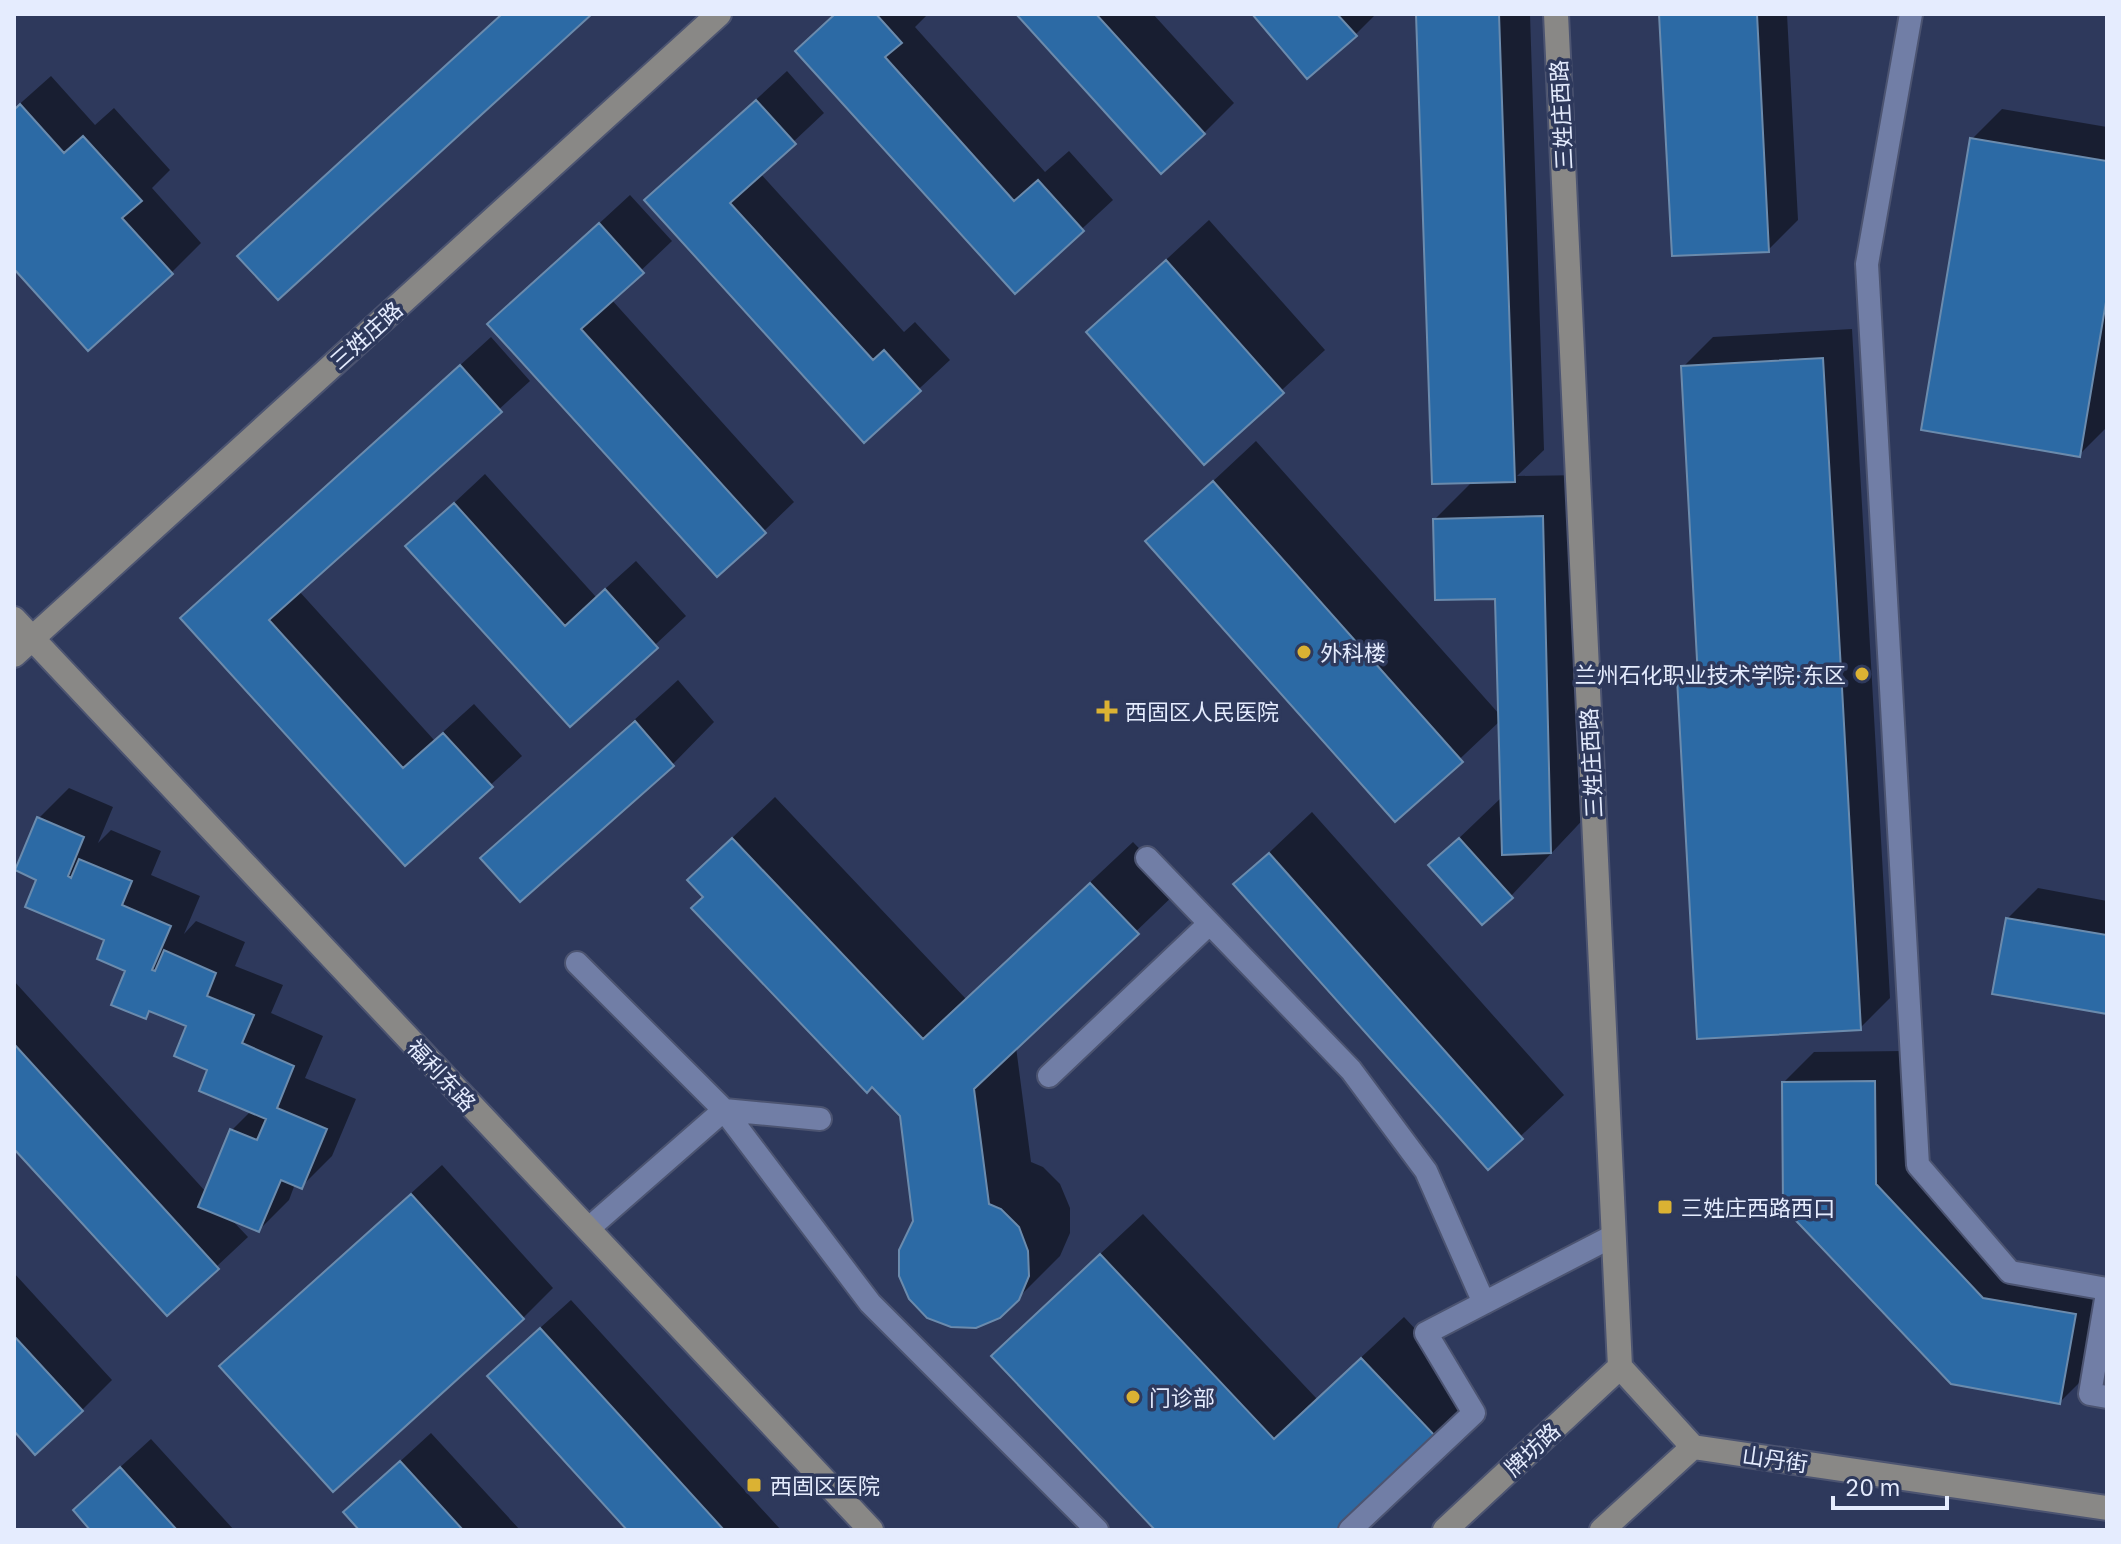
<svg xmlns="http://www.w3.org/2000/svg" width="2121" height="1544" font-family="'IBM Plex Sans','Noto Sans SC',sans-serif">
  <rect width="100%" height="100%" fill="#2e395c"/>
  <path fill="#0007" d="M835,14H928L915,27L1045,172L1069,151L1113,200L1015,291Z
    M1019,14H1153L1234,103L1204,133Z
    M1254,14H1376L1355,35Z
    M1418,14H1530L1544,450L1517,476L1584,475L1593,809L1511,896L1431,865L1502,797L1500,721L1396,819L1148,542L1256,441L1500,715L1497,597L1435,519L1473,481Z
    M1661,14H1787L1798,220L1768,250Z
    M787,71L824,113L760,173L904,332L915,322L950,360L864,440L647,200Z
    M51,76L95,125L114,108L170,170L152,188L201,243L172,272L14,266V109Z
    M2002,109L2107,127V427L2079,455L1972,139Z
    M630,195L672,241L611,299L794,502L764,531L490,324Z
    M1209,220L1325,350L1204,462L1088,332Z
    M1852,329L1890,998L1860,1028L1679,680L1699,659L1683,367L1713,337Z
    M491,337L530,381L299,591L434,740L474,704L522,756L405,864L183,618Z
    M485,474L596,597L636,561L686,616L570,724L408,546Z
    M678,680L714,722L673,764L520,899L483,858Z
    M69,788L113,807L98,843L111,830L161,851L151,875L200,896L184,934L196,921L245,942L235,966L283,985L271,1013L323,1036L305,1078L356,1099L332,1156L302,1186L295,1184L289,1200L259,1230L230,1218L248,1237L167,1313L14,1146V981L206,1192L232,1130L252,1110L189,1025L152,1010L145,1017L128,970L107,939L39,878V818Z
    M775,797L966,999L1133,842L1179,890L1016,1047L1031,1162L1043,1167L1060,1184L1070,1208V1233L1060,1256L1017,1299L916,1222L902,1116L706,896L732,838Z
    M1312,812L1564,1095L1488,1167L1236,884Z
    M2038,888L2107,901V1012L2007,919Z
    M1904,1051L1906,1154L2014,1269L2105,1285L2090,1372L2060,1402L1784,1082L1814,1052Z
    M442,1165L553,1288L523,1318L222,1366Z
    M1143,1214L1317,1399L1404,1317L1476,1394L1334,1530H1158L1036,1314Z
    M14,1273L112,1380L82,1410L14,1428Z
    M571,1300L781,1530H630L520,1346Z
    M431,1433L520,1530H362L345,1512Z
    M151,1439L234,1530H93L105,1481Z"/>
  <path fill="#2c6aa5" stroke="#6b8bad" stroke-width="2" d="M502,14H592L278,300L237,256Z
    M835,14H876L902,43L885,57L1014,201L1038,180L1084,231L1015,294L795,51Z
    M1016,14H1096L1205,134L1161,174Z
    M1252,14H1337L1357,36L1307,79Z
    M1416,14H1499L1515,482L1432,484Z
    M1659,14H1757L1769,252L1672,256Z
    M756,100L796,144L730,203L873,360L884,350L921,391L864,443L644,200Z
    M20,104L64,153L83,136L142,201L122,218L173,274L88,351L14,269V110Z
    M1970,138L2107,161V296L2080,457L1921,430Z
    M599,223L644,273L581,329L766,533L717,577L487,324Z
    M1166,260L1284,393L1204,465L1086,332Z
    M1823,358L1841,670L1698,678L1681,366Z
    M460,365L502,412L269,620L403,768L443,733L493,787L405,866L180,618Z
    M1213,481L1463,762L1395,822L1145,541Z
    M454,503L565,626L605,589L658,648L570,727L405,546Z
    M1543,516L1551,853L1502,855L1495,599L1435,600L1433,519Z
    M1841,670L1861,1030L1697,1039L1677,679Z
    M635,721L674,766L520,902L480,858Z
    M37,817L84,837L68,876L71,878L79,859L132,881L122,905L171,926L152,970L155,971L164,950L216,973L207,996L254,1015L242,1043L294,1066L277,1108L327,1129L302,1189L281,1180L259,1232L198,1207L230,1129L257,1140L266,1119L199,1091L207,1070L174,1056L186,1026L149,1011L146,1019L111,1005L125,971L97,959L104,940L25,907L36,880L15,870Z
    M732,838L923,1039L1090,883L1139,934L974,1089L989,1204L1001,1209L1019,1227L1028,1251L1029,1276L1019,1300L1000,1318L976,1328L951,1327L927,1318L909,1299L899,1276V1250L913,1221L900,1116L872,1087L867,1093L691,908L703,897L687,880Z
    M1459,838L1513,898L1482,925L1428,865Z
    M1269,853L1523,1139L1488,1170L1233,884Z
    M2006,918L2107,935V1014L1992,994Z
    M14,1044L219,1269L167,1316L14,1149Z
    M1875,1081L1876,1184L1983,1298L2076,1314L2060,1404L1951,1384L1783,1207L1782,1082Z
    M411,1194L524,1319L333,1492L219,1366Z
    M1100,1254L1274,1439L1361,1358L1436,1437L1337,1530H1155L991,1356Z
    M540,1328L724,1530H627L487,1376Z
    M14,1336L83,1411L35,1455L14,1431Z
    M400,1461L463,1530H359L343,1512Z
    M120,1467L177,1530H90L73,1510Z"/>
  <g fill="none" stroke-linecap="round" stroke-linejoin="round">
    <g stroke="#4c5471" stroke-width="26">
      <path id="lane" d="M1911,14L1867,264L1918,1165L2010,1272L2107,1289
        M1147,858L1351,1070L1426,1171L1484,1303
        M577,963L724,1110L870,1303L1097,1530
        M1049,1076L1209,924
        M588,1229L724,1110L820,1119
        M2107,1293L2090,1394L2107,1397
        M1350,1530L1474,1413L1426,1333L1613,1236"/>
    </g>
    <g stroke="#4c5471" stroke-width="28">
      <path id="secondary" d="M1556,14L1620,1367
        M14,619L871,1530
        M14,655L719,14
        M1620,1367L1693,1447L2107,1508
        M1445,1530L1620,1367
        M1602,1530L1693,1447"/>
    </g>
    <use href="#lane" stroke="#717ea6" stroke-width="22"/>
    <use href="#secondary" stroke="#898886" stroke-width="24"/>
  </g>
  <g fill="#dbb233" stroke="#2e395c" stroke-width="3">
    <circle cx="1304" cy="652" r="8"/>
    <circle cx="1862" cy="674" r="8"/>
    <path d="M1103 699h8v8h8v8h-8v8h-8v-8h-8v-8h8z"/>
    <rect x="1657" y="1199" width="16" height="16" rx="4"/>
    <circle cx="1133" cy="1397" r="8"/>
    <rect x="746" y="1477" width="16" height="16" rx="4"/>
  </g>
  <g text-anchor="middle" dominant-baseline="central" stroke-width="7" stroke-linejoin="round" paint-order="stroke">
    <g font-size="22" fill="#e5ecfe" stroke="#2e395c">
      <text transform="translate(1561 115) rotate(-93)">三姓庄西路</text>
      <text transform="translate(366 335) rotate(-42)">三姓庄路</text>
      <text transform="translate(1591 763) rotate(-93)">三姓庄西路</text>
      <text transform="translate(442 1075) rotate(47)">福利东路</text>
      <text transform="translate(1532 1449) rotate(-43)">牌坊路</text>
      <text transform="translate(1775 1459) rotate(8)">山丹街</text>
    </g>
    <g font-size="22" fill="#e5ecfe" stroke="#2e395c" text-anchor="start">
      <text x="1320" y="652">外科楼</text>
      <text x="1846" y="674" text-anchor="end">兰州石化职业技术学院·东区</text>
      <text x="1125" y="711">西固区人民医院</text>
      <text x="1681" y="1207">三姓庄西路西口</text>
      <text x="1149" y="1397">门诊部</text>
      <text x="770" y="1485">西固区医院</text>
    </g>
  </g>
  <rect width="2121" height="1544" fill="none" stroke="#e5ecfe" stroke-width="32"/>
  <path d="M1833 1496v12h114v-12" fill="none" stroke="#e5ecfe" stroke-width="4"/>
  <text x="1845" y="1496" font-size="24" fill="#e5ecfe" stroke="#2e395c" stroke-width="6" paint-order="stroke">20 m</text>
</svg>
